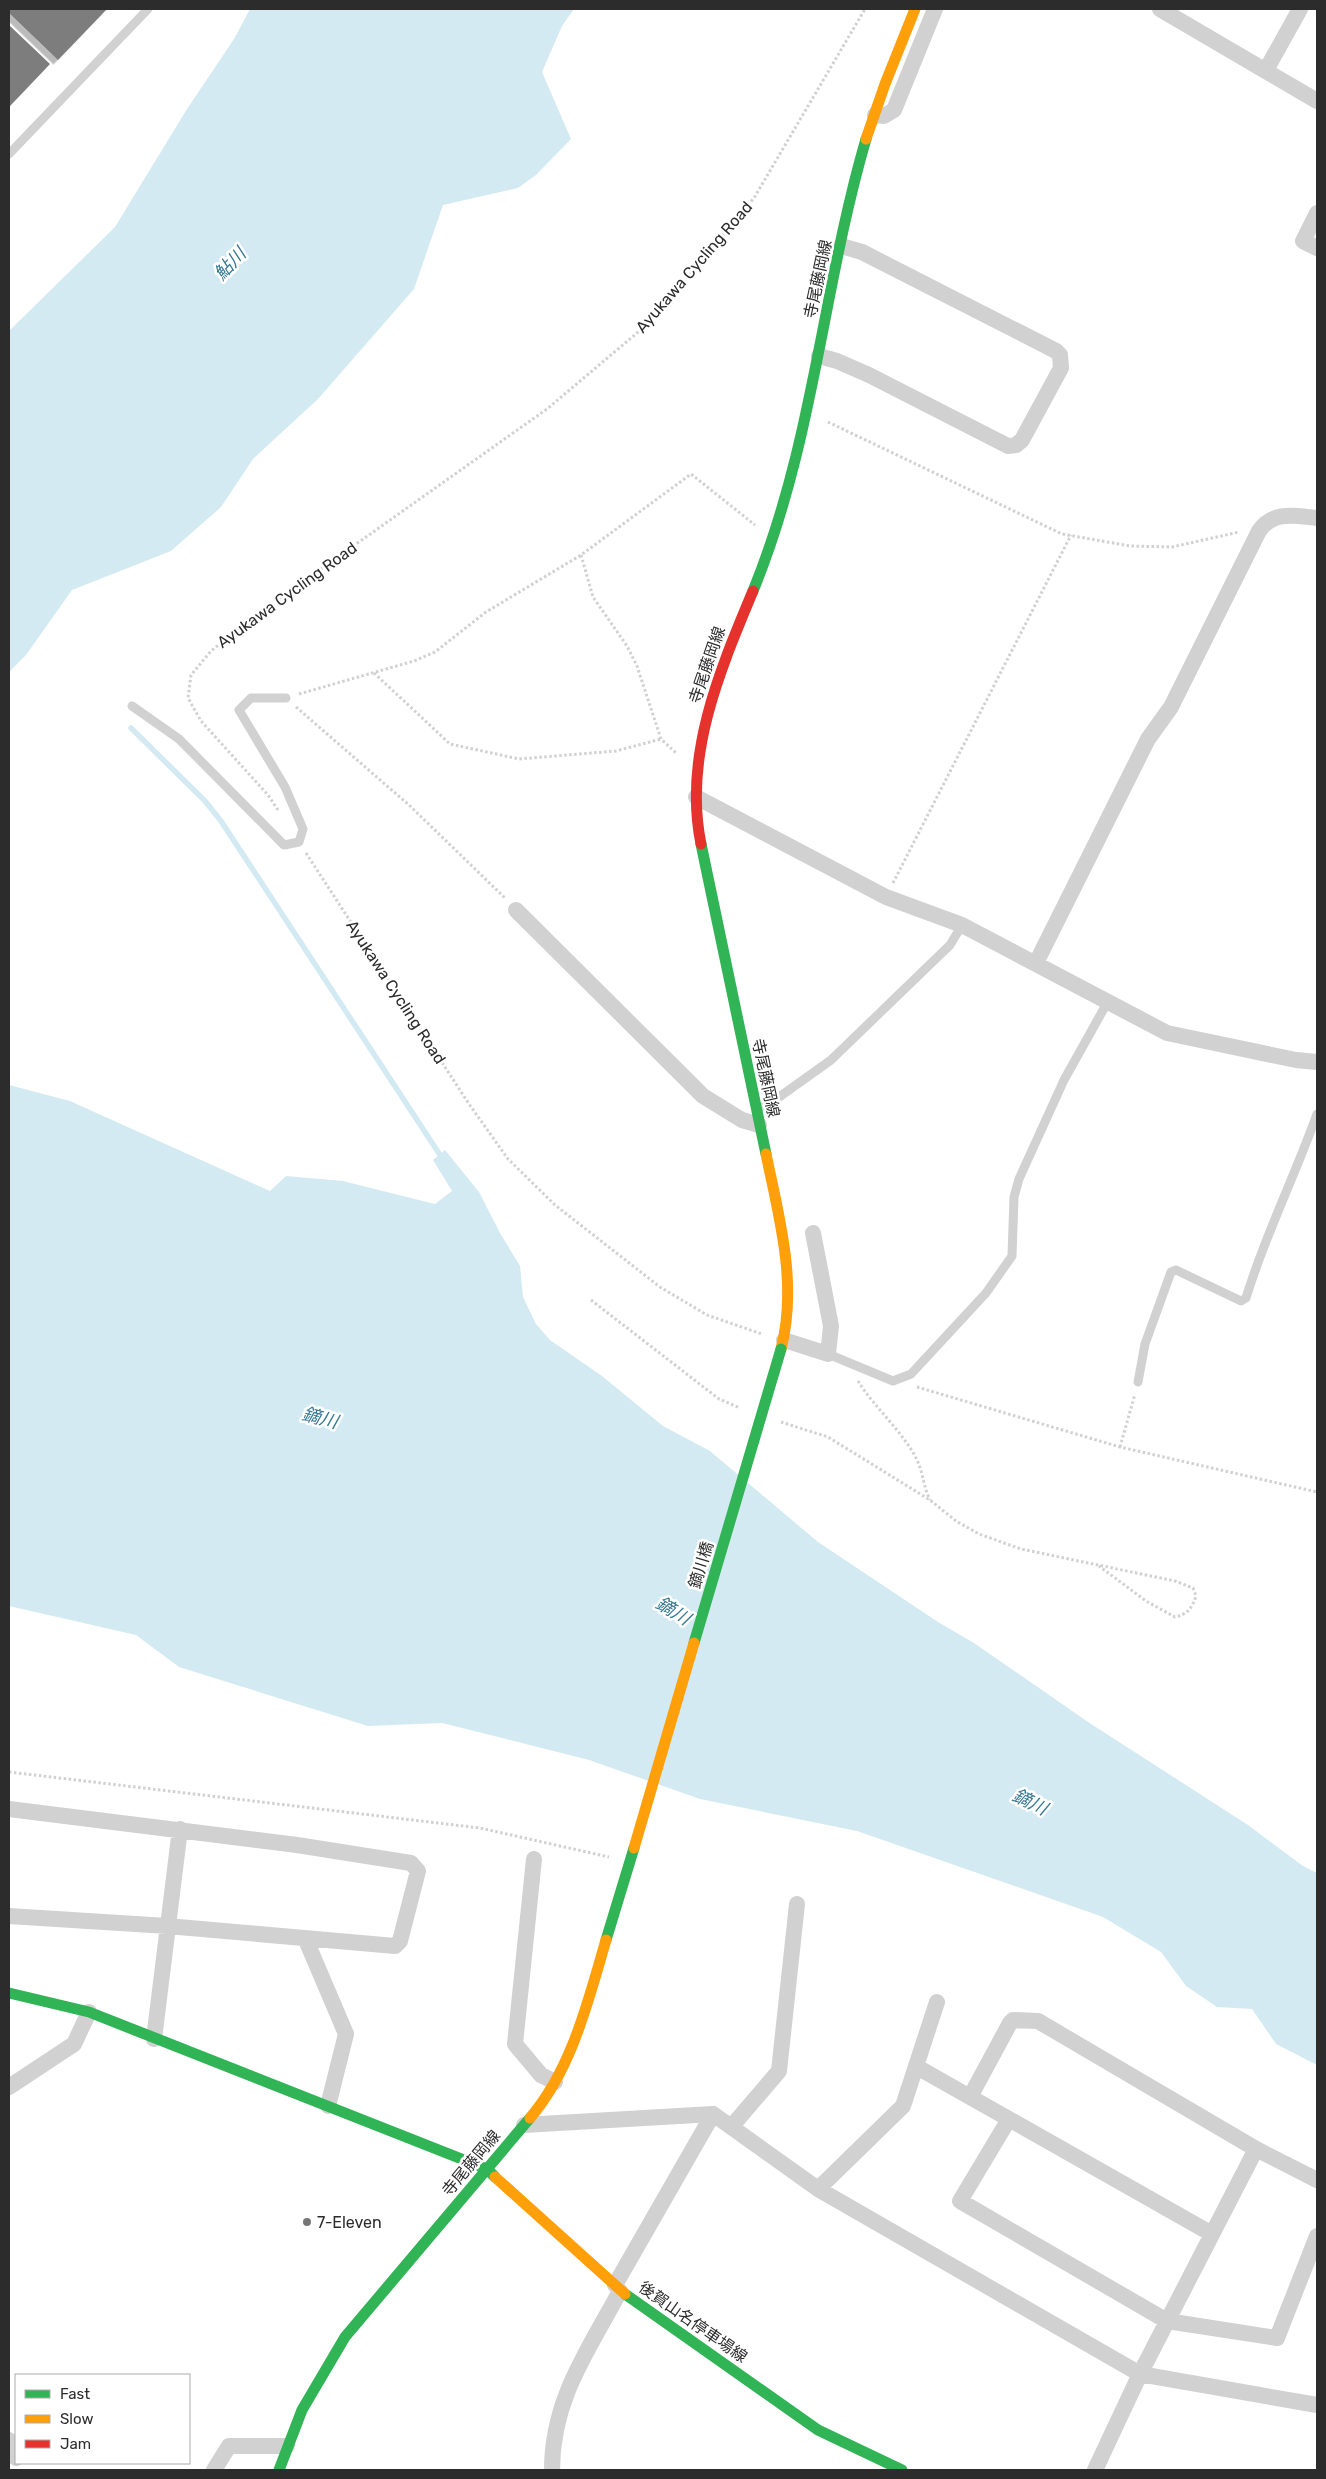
<svg xmlns="http://www.w3.org/2000/svg" width="1326" height="2479" font-family="Rubik,'Noto Sans JP',sans-serif">
  <defs>
    <filter id="shadow"><feDropShadow dx="-4.5" dy="4.5" stdDeviation="0" flood-color="#0004"/></filter>
  </defs>
  <rect width="100%" height="100%" fill="#fff"/>
  <path fill="#d4eaf2" d="M250,9H574L562,26L542,72L571,139L536,175L518,188L443,205L414,289L318,399L253,459L221,507L171,551L72,590L26,655L9,672V331L115,227L187,109L234,39Z
    M9,1085L70,1101L270,1191L286,1176L343,1181L435,1204L452,1191L433,1160L445,1150L479,1192L500,1233L520,1266L523,1297L536,1324L550,1340L602,1376L663,1426L710,1451L818,1542L938,1622L974,1643L1088,1722L1248,1825L1303,1866L1317,1873V2065L1276,2044L1252,2009L1217,2007L1186,1986L1161,1952L1103,1917L857,1831L700,1799L589,1760L442,1723L368,1726L179,1667L136,1635L9,1606Z"/>
  <g fill="none" stroke-linecap="round" stroke-linejoin="round">
    <path stroke="#d4eaf2" stroke-width="5.5" d="M131,728L205,801L221,821L444,1161"/>
  </g>
  <path fill="#7d7d7d" filter="url(#shadow)" d="M9,9H107L58,60L9,13Z
    M9,25L50,64L9,107Z"/>
  <g fill="none" stroke-linecap="round" stroke-linejoin="round">
    <path stroke="#d1d1d1" stroke-width="3" stroke-dasharray="2.5 2.5" stroke-linecap="butt" d="M828,422L1062,534L1130,546L1172,547L1239,532
      M581,555L593,597L627,646L637,666L661,739L676,753
      M374,673L450,744L519,759L616,751L661,739
      M299,694L414,661L435,652L486,612L581,555L691,474L755,525
      M296,707L409,805L505,898
      M278,810L268,795L201,721L188,698L191,675L211,651L260,612L547,409L650,322L754,198L865,9
      M306,853L469,1104L508,1159L555,1205L660,1287L707,1315L762,1334
      M893,883L1071,535
      M591,1300L719,1399L740,1408
      M858,1381C875,1408 900,1429 915,1456C923,1470 923,1486 930,1500
      M917,1387L1120,1447L1317,1492
      M781,1422L828,1437L930,1500L956,1521L979,1534L1021,1549L1175,1581L1193,1588L1196,1596C1192,1608 1188,1614 1175,1617L1146,1601L1099,1566
      M1120,1447L1135,1394
      M9,1772L480,1828L609,1857"/>
    <path stroke="#d1d1d1" stroke-width="9" d="M9,154L148,9
      M132,706L179,739L284,845L299,842L303,829L285,787L239,710L251,698H286
      M759,1108L768,1105L831,1060L950,945L962,925
      M828,1354L893,1381L911,1374L986,1293L1012,1256L1014,1197L1019,1179L1064,1080L1107,1003
      M1138,1382L1145,1344L1171,1272L1176,1270L1241,1301L1246,1298C1265,1235 1295,1176 1317,1114"/>
    <path stroke="#d1d1d1" stroke-width="16" d="M1160,9L1317,101
      M1266,70L1300,9
      M875,115L884,116L894,110L935,9
      M1317,213L1303,241L1317,248
      M819,356L837,361L869,375L1008,446L1016,445L1022,440L1061,368L1060,355L1056,351L862,252L841,246
      M696,797L886,897L962,925L1167,1033L1296,1060L1317,1062
      M516,910L703,1096L742,1120L759,1125
      M1036,963L1148,739L1171,707L1259,531C1273,510 1296,516 1317,518
      M784,1340L828,1354L831,1326L813,1233
      M9,1809L297,1845L411,1863L418,1871L400,1941L395,1946L167,1926L9,1916
      M534,1859L515,2044L541,2075L555,2082
      M306,1940L346,2034L328,2106
      M154,2039L180,1829
      M917,2067L1212,2234
      M9,2087L74,2044L89,2012
      M970,2097L1010,2023L1013,2020L1038,2021L1256,2149L1317,2180
      M1009,2119L960,2201L1167,2321L1277,2338L1317,2236
      M524,2125L713,2114L818,2189L1140,2374L1317,2405
      M732,2126L779,2071L797,1904
      M818,2189L903,2106L937,2002
      M615,2285L713,2114
      M9,2440L16,2458
      M214,2470L229,2446H287
      M552,2470C552,2399 588,2351 620,2291
      M1095,2470L1140,2374L1256,2149"/>
    <path stroke="#30b455" stroke-width="11" d="M753,591C814,442 822,290 866,139
      M701,844L766,1154
      M606,1940L634,1848
      M9,1993L89,2012L487,2169L495,2177
      M625,2294L818,2430L902,2470
      M279,2470L302,2410L345,2337L530,2118"/>
    <path stroke="#ff9f0a" stroke-width="11" d="M866,139L885,84L915,9
      M766,1154C779,1217 798,1284 781,1349
      M530,2118C572,2069 588,2001 606,1940
      M495,2177L625,2294"/>
    <path stroke="#e5322d" stroke-width="11" d="M701,844C683,756 720,670 753,591"/>
    <path stroke="#30b455" stroke-width="11" d="M694,1643L781,1349"/>
    <path stroke="#ff9f0a" stroke-width="11" d="M634,1848L694,1643"/>
  </g>
  <circle fill="#767676" stroke="#fff" stroke-width="2" cx="307" cy="2222" r="5"/>
  <g text-anchor="middle" dominant-baseline="central" stroke-width="5" stroke-linejoin="round" paint-order="stroke">
    <g font-size="16" fill="#2c2c2c" stroke="#fff">
      <text transform="translate(694 267) rotate(-49)">Ayukawa Cycling Road</text>
      <text transform="translate(818 279) rotate(-78)">寺尾藤岡線</text>
      <text transform="translate(287 595) rotate(-36)">Ayukawa Cycling Road</text>
      <text transform="translate(707 665) rotate(-71)">寺尾藤岡線</text>
      <text transform="translate(396 992) rotate(57)">Ayukawa Cycling Road</text>
      <text transform="translate(766 1078) rotate(78)">寺尾藤岡線</text>
      <text transform="translate(701 1565) rotate(-73)">鏑川橋</text>
      <text transform="translate(471 2163) rotate(-50)">寺尾藤岡線</text>
      <text transform="translate(693 2322) rotate(35)">後賀山名停車場線</text>
    </g>
    <g font-size="16" fill="#2c2c2c" stroke="#fff" text-anchor="start">
      <text x="317" y="2222">7-Eleven</text>
    </g>
    <g font-size="18" font-style="italic" fill="#357994" stroke="#fff">
      <text transform="translate(230 264) rotate(-47)">鮎川</text>
      <text transform="translate(320 1418) rotate(15)">鏑川</text>
      <text transform="translate(673 1611) rotate(31)">鏑川</text>
      <text transform="translate(1030 1802) rotate(26)">鏑川</text>
    </g>
  </g>
  <rect width="1326" height="2479" fill="none" stroke="#2c2c2c" stroke-width="20"/>
  <rect x="15" y="2374" width="175" height="90" fill="#ffffff" stroke="#ababab"/>
  <rect x="25" y="2390" width="25" height="8" fill="#30b455" stroke="#ababab"/>
  <text x="60" y="2399" font-size="15" fill="#2c2c2c">Fast</text>
  <rect x="25" y="2415" width="25" height="8" fill="#ff9f0a" stroke="#ababab"/>
  <text x="60" y="2424" font-size="15" fill="#2c2c2c">Slow</text>
  <rect x="25" y="2440" width="25" height="8" fill="#e5322d" stroke="#ababab"/>
  <text x="60" y="2449" font-size="15" fill="#2c2c2c">Jam</text>
</svg>
